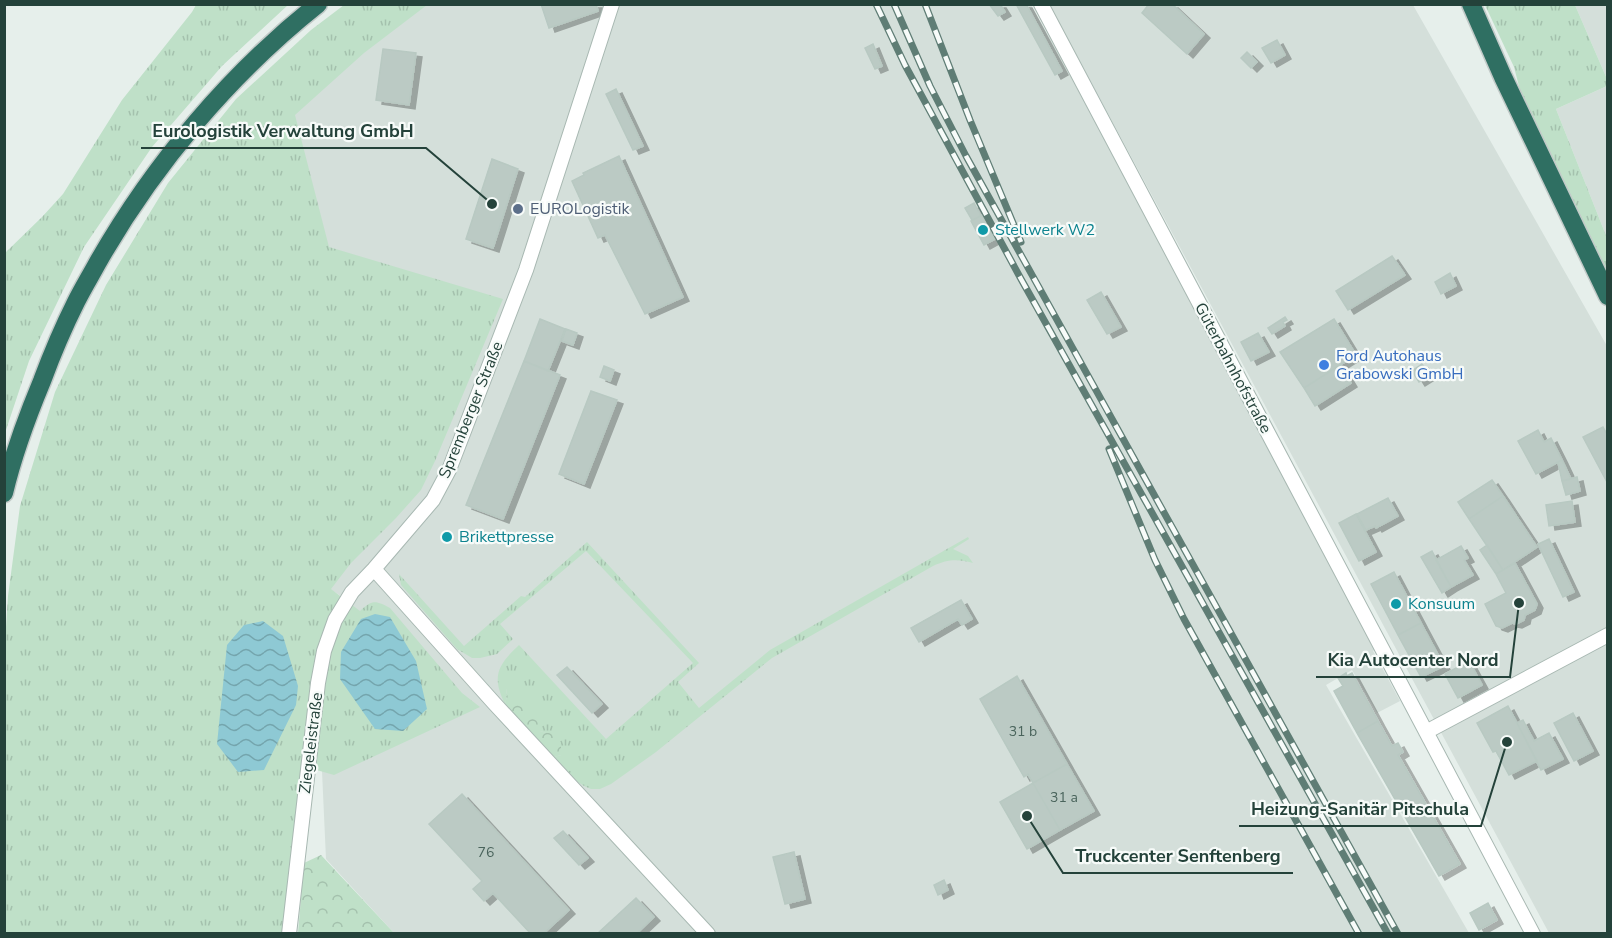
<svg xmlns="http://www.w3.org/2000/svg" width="1612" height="938" font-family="'Nunito Sans',sans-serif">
  <defs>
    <pattern id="grass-tufts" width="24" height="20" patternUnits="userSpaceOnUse" patternTransform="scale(1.5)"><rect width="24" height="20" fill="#bfe0c8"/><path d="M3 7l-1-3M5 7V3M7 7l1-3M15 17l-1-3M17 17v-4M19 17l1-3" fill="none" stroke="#a4c1ad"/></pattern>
    <pattern id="forest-crowns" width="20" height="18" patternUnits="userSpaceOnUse" patternTransform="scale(1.5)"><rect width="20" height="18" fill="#bfe0c8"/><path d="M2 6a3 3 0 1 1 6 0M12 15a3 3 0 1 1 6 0" fill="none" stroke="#a4c1ad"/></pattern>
    <pattern id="water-waves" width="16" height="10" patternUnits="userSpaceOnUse" patternTransform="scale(1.5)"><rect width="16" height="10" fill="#8ec9d4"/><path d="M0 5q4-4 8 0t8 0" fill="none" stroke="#74a5ad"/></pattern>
    <filter id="shadow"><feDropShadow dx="6" dy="4" stdDeviation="0" flood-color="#0004"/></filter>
  </defs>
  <rect width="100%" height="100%" fill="#e6efeb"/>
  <path fill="#d4dfda" d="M1052,4L1413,5L1607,346V933H1549L1050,6Z
    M401,5H1031L1101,128L1377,648L1373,651L1400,701L1377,713L1352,670L1326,685L1469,933H394L326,859L318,683L347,600L330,589L160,228Z
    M1575,5H1607V79Z
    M1607,86V238L1556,109Z"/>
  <path fill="url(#grass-tufts)" d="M196,5H288L222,66L152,147L84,247L29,361L5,433V253L42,217L63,194L122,100L192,12Z
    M344,5H427L364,53L295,115L329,247L503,299L435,461L421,490L396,518L351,563L331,589L360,611C373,599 376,601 390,608L462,693L480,707L334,775L313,769L289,933L5,934L4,658L8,596L20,506L55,392L106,285L168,183L236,99L311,30Z
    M1485,5H1575L1607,79V86L1556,109L1607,238V285L1522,98L1514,67Z
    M968,537L969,539L953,549L968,556L973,563C958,559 948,559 933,566L772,658L656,752L611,784L600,789H591L584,786L578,782L554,757L561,755L546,733L540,731V726L506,688L507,696L505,704C491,676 498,665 519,645L606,739L693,663L586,551L500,624L513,639L497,654L480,658H472L457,649L401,585L399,574L464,646L521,596L525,597L587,542L699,663L678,682L699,708L770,650Z"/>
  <path fill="url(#forest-crowns)" d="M510,683L542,719L540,731L546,733H554L561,743V755L554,757L505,704L507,696L506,688Z
    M321,855L394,933H298L304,863Z"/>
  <path fill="url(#water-waves)" d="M375,614L390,617L416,661L427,709L403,731L375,729L340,679L341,652L361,619Z
    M263,621L283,636L298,686L296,705L264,770L238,772L217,744L227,645L244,625Z"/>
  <path fill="#bbcac4" stroke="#b8c9c2" stroke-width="1.5" filter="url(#shadow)" d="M541,4H596L598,11L549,28Z
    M989,4H1000L1005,12L998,16Z
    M1016,4H1026L1062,71L1055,75Z
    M1149,4H1172L1204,34L1187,54L1142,13Z
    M1277,40L1285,55L1271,63L1262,48Z
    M873,44L882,66L875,69L865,48Z
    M383,49L416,53L409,105L376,100Z
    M1247,52L1257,62L1251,68L1241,58Z
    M616,89L643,146L633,150L606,94Z
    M619,156L683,297L645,314L605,235L598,238L572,181L584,175L583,173Z
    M492,159L518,169L493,248L466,239Z
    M974,203L981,216L972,220L965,208Z
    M982,215L995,239L984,245L971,221Z
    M1392,256L1405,275L1348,310L1336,291Z
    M1450,273L1456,286L1441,294L1435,282Z
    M1101,292L1121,327L1107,334L1087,300Z
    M1285,317L1287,320L1283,322L1285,326L1272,334L1268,328Z
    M540,319L565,329L548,371L524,361Z
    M1334,319L1356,355L1304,388L1280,352Z
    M566,329L577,333L573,345L562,341Z
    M1258,333L1269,352L1251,361L1241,342Z
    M524,361L560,375L503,519L466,505Z
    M1422,364L1430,375L1419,382L1412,371Z
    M1340,365L1351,383L1315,406L1304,388Z
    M604,366L614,370L610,381L600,377Z
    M591,391L617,400L584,484L559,474Z
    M1603,427L1608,436V484L1583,437Z
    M1538,430L1544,442L1551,438L1562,460L1536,474L1518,441Z
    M1562,460L1571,479L1562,481L1558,462Z
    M1577,477L1580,491L1566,495L1562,481Z
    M1492,480L1503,496L1469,519L1458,502Z
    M1503,496L1537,547L1503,570L1469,519Z
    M1388,498L1398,516L1376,528L1375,526L1366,530L1357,514Z
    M1572,501L1575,522L1549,526L1546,505Z
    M1356,514L1376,552L1359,561L1339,523Z
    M1549,539L1574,592L1563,597L1538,544Z
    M1487,545L1503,570L1496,574L1480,550Z
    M1461,546L1468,558L1464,560L1473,575L1451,587L1436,560Z
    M1432,551L1451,587L1442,593L1421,557Z
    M1515,563L1537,604L1535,610L1525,615L1524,620L1516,624L1512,623L1502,628L1496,626L1485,604L1506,593L1496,574Z
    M1394,572L1421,623L1398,635L1371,584Z
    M961,600L972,619L962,625L958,619L919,642L911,628Z
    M1421,623L1444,666L1421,677L1398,635Z
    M1469,661L1482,685L1458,698L1445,674Z
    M567,667L602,704L592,713L557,675Z
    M1346,673L1347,676L1352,673L1378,721L1357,733L1334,691L1343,686L1338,678Z
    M1017,676L1067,764L1033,783L1028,774L1024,777L980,699Z
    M1508,706L1537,761L1509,775L1496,751L1493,752L1477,723Z
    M1573,713L1593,751L1574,761L1554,723Z
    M1523,720L1534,741L1549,733L1563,759L1541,770L1517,723Z
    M1378,721L1392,746L1398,743L1403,752L1398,755L1460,864L1439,876L1357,733Z
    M1067,764L1094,811L1060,830L1033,783Z
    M1033,783L1060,830L1027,849L1000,802Z
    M462,794L569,910L543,934H531L493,893L484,901L473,889L482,881L429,824Z
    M563,831L588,858L579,865L554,838Z
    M794,852L805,899L785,904L773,857Z
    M944,880L948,890L938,895L934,885Z
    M636,898L654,917L636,934H597Z
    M1488,903L1497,920L1479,930L1470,913Z"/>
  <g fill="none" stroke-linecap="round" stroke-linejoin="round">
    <g stroke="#a8b8b2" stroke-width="16">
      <path id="street" d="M1041,4L1533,934
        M374,569L494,703L708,934
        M1426,732L1608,635
        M289,934L318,683L324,651L335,620L352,592L374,569L433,500L449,470L526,270L612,4"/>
    </g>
    <g stroke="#c2cac8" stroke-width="21">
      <path id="highway" d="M1471,4L1503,77L1608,296
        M4,493C13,455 27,417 42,381C52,354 63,328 76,302C83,288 91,275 98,262C154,164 230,74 318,4"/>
    </g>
    <use href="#street" stroke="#fff" stroke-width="14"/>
    <use href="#highway" stroke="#2f6f62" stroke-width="18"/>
    <g stroke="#5f7d75" stroke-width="7">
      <path id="rail" d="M876,4L905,65L1021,279L1388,934
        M894,4L930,86L966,156L1398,934
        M925,4L970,120L1021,242
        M1109,449L1155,560L1184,619L1359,934"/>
    </g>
    <use href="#rail" stroke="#f7fbf9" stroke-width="4.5" stroke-dasharray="14" stroke-linecap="butt"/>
  </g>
  <circle fill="#5c6f8a" stroke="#f7fbf9" stroke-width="2" cx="518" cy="209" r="6"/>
  <g fill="#0f9aa8" stroke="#f7fbf9" stroke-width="2">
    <circle cx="983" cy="230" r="6"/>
    <circle cx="447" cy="537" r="6"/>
    <circle cx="1396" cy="604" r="6"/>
  </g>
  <circle fill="#3f7fe0" stroke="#f7fbf9" stroke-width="2" cx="1324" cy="365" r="6"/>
  <g text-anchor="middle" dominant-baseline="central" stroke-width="4.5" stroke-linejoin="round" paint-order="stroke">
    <g font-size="14" fill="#4a645c">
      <text x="1023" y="731">31 b</text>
      <text x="1064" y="797">31 a</text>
      <text x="486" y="852">76</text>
    </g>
    <g font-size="16" fill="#4e5e75" stroke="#f7fbf9" text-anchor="start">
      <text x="530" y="209">EUROLogistik</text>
    </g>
    <g font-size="16" fill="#0d838f" stroke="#f7fbf9" text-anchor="start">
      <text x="995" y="230">Stellwerk W2</text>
      <text x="459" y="537">Brikettpresse</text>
      <text x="1408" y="604">Konsuum</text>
    </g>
    <g font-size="16" fill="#366cbe" stroke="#f7fbf9" text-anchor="start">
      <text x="1336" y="356">Ford Autohaus<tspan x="1336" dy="18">Grabowski GmbH</tspan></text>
    </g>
    <g font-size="16" fill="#24423a" stroke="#f7fbf9">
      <text transform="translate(1233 368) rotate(62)">Güterbahnhofstraße</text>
      <text transform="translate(471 410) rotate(-68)">Spremberger Straße</text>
      <text transform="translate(311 743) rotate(-83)">Ziegeleistraße</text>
    </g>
  </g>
  <path fill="none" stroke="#24423a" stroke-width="2" d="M492 204L426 148H141M1519 603L1510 677H1316M1507 742L1481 826H1239M1027 816L1063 873H1293"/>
  <g fill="#24423a" stroke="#f7fbf9" stroke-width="2">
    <circle cx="492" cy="204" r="6"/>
    <circle cx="1519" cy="603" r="6"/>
    <circle cx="1507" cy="742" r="6"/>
    <circle cx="1027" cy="816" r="6"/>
  </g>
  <g font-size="18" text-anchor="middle" font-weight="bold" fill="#24423a" stroke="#f7fbf9" stroke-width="4.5" stroke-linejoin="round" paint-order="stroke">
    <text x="283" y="137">Eurologistik Verwaltung GmbH</text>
    <text x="1413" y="666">Kia Autocenter Nord</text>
    <text x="1360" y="815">Heizung-Sanitär Pitschula</text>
    <text x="1178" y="862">Truckcenter Senftenberg</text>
  </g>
  <rect width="1612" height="938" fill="none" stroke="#24423a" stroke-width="12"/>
</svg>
